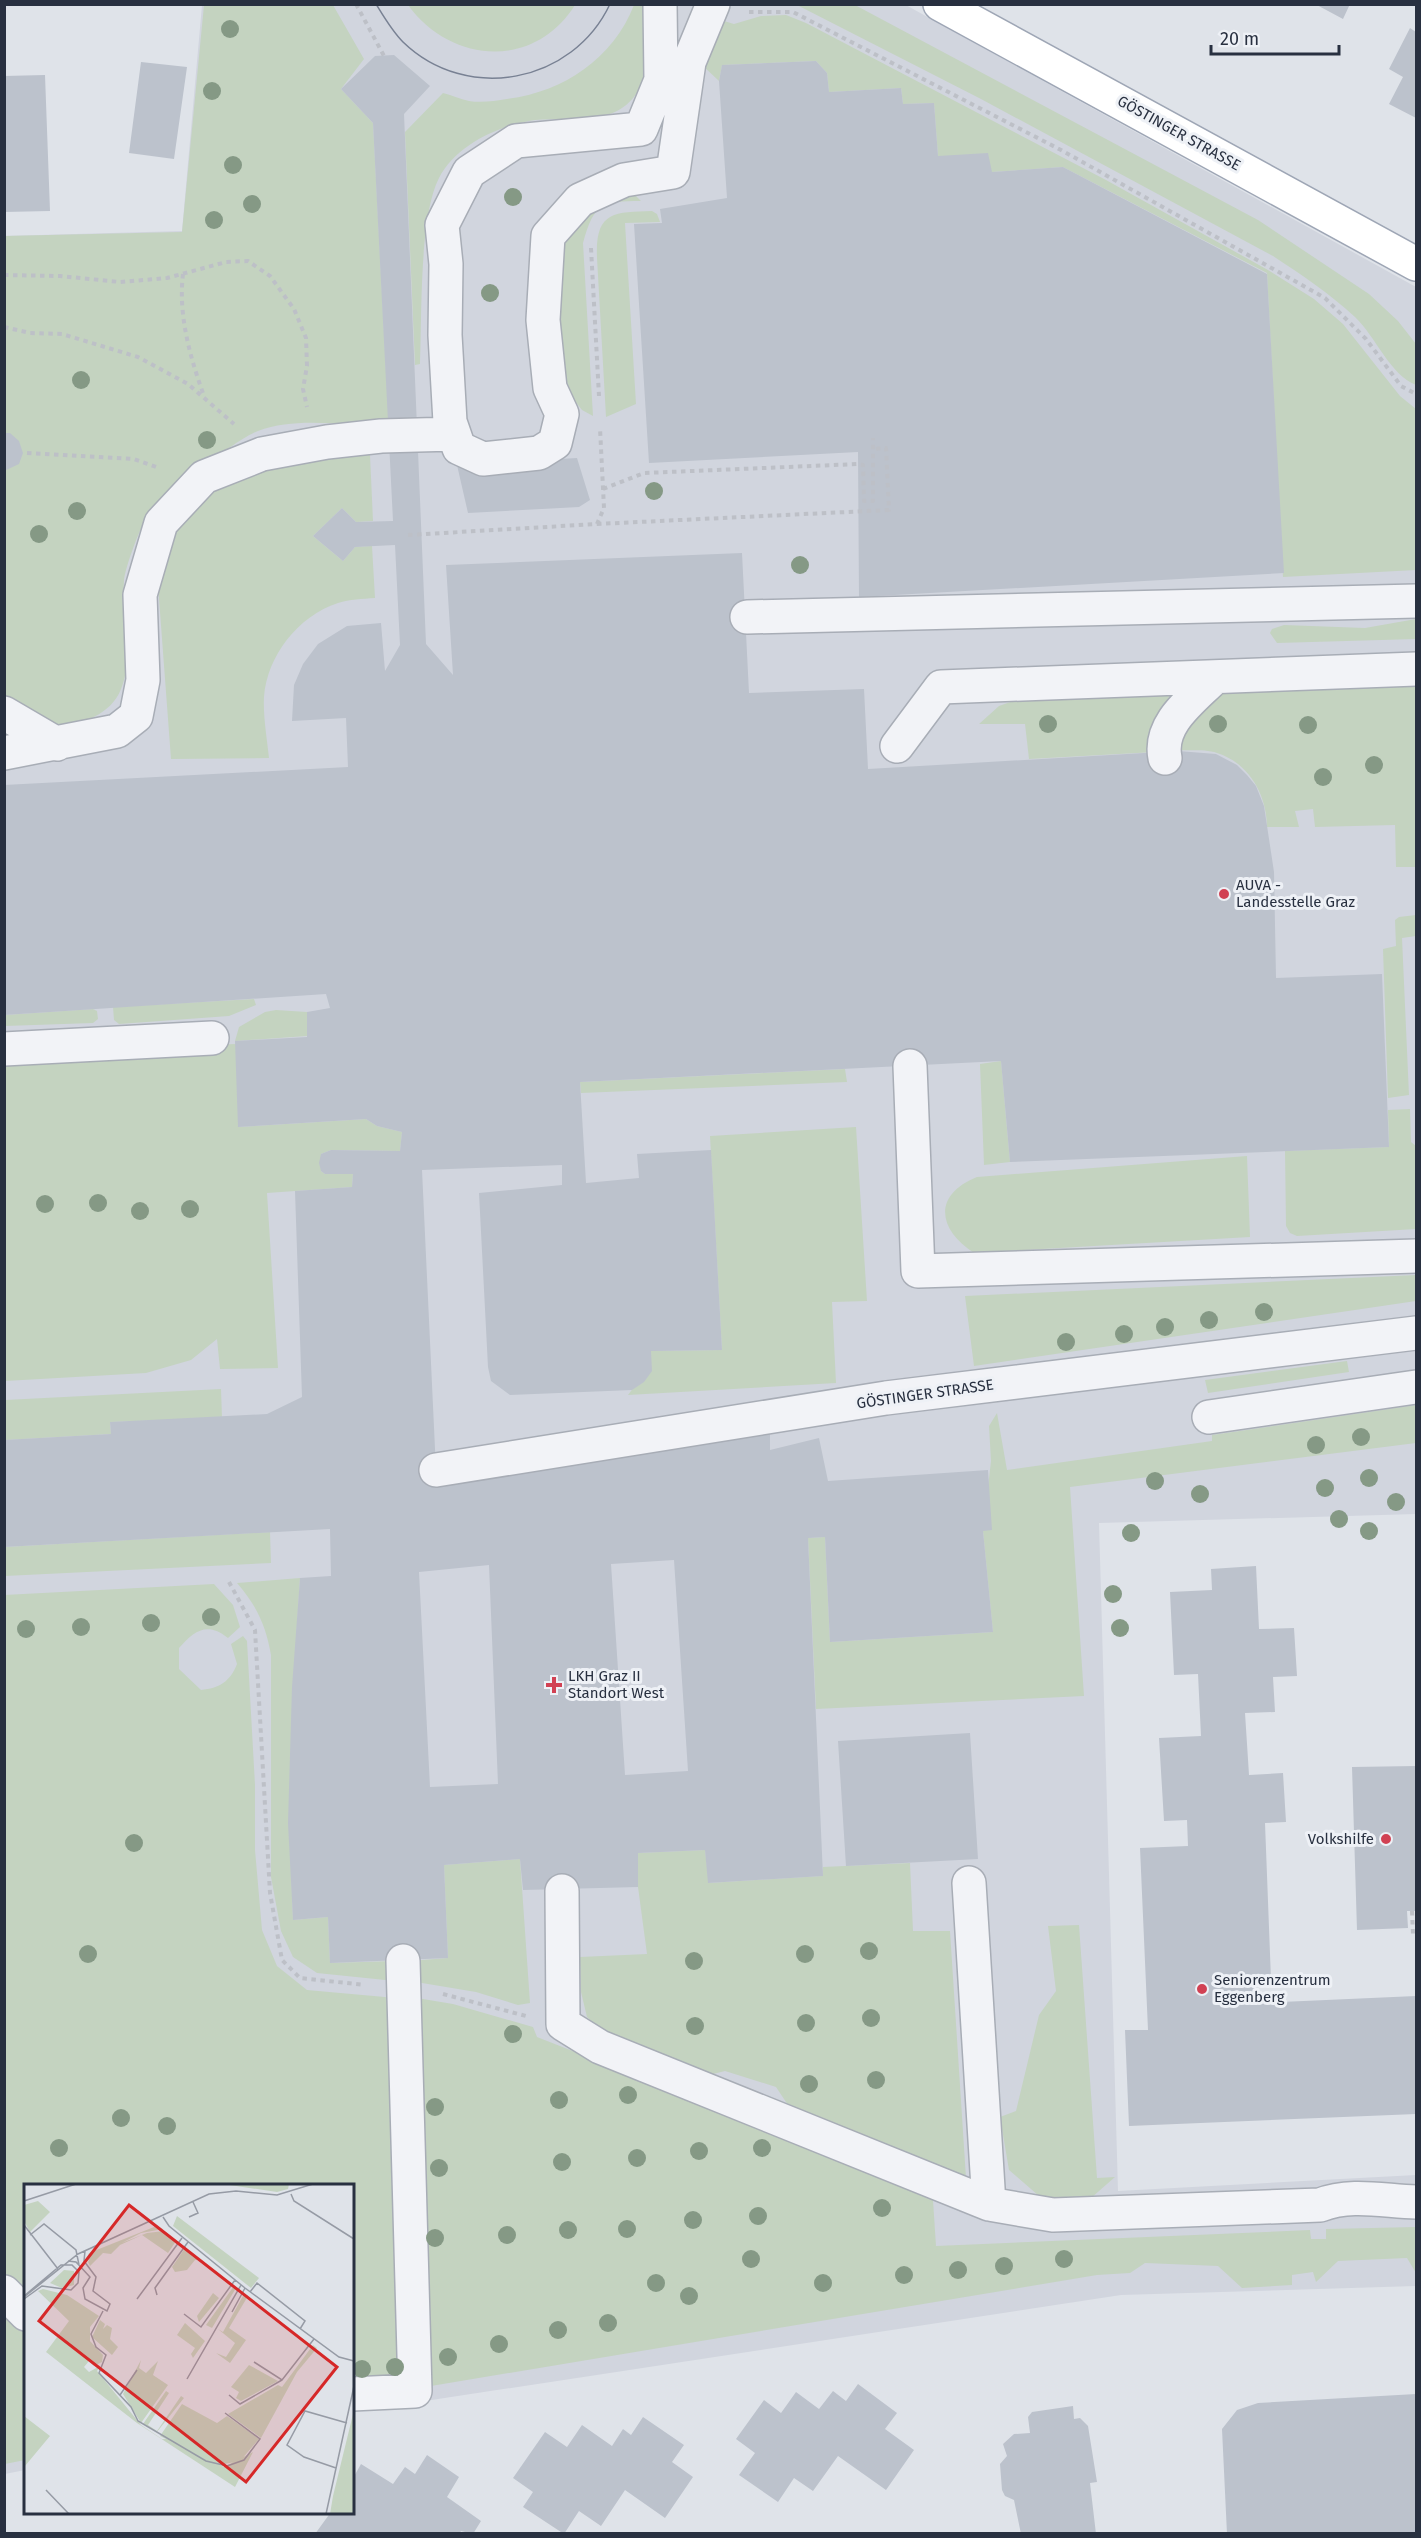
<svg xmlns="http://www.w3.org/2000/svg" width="1421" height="2538" font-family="'Fira Sans',sans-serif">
  <rect width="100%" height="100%" fill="#dfe3e9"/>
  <path fill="#d1d5de" d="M904,4L1416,287V1514L1099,1523L1118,2191L1416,2175V2286L1121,2295L353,2412L352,2186H26L25,2470L5,2474L4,236L182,231L202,5Z"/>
  <path fill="#c4d3c0" d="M204,5H333L364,59L341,89L373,123L389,427C347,426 298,416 258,431C238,438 162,496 149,513C141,525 125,567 124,581C121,616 135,655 121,689C111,715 82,723 58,729L5,699L4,236L182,232Z
    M408,5H575C534,70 451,64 408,5Z
    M634,5H644C644,32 652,70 636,94C613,129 563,115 529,121C494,128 456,146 439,178C419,217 422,317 420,364L415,365L405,132L443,93C451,95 460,99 469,101C481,103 495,101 507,99C563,92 613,59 634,5Z
    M746,5H855L1258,220L1369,294L1398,321L1416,344V385C1390,375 1376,337 1355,317C1330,294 1302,275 1273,256L981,99L797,5Z
    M786,15L806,23L1106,180L1268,270L1314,299L1343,324L1400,396L1416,409V570L1283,577L1267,273L1063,167L992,172L938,156L934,103L903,104L901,88L829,92L827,73L816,61L722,65L719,81L702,65L714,18L734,24L761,16Z
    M625,193L635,195L641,201C602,201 594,203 583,243L593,416L582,410L574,400L562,369L556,247L575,216Z
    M652,211L657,214L660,222L625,223L636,404L606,417L597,258C595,212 613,212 652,211Z
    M370,455L373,521L356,522L342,508L313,536L343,561L355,547L372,546L375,598C362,599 350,599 338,603C298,616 267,656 264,697C263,717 267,738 269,758L171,759L157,572L173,525L214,486L295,458Z
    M1416,619V639L1277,643L1270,633L1272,629L1284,625L1365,628Z
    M1416,677V867H1396L1395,825L1315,827L1313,809L1295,811L1299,827H1267C1267,795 1249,763 1217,753C1206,749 1190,751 1178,750L1180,730L1221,688Z
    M1173,689L1154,727L1155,752L1029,759L1025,724H979L999,706L1024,697Z
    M1416,915V936L1402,938L1409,1095L1388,1098L1383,949L1396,946L1395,920L1399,917Z
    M254,999L256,1005L229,1016L119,1024L114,1020L113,1007Z
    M93,1009L97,1011L98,1019L93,1023L5,1026V1015Z
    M276,1010L307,1012V1036L235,1041L239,1027L265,1012Z
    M236,1044L239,1127L366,1119L377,1126L402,1132L400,1151L331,1150L321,1154V1171L325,1174H353L352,1187L267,1193L278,1368L220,1369L217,1339L191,1360L146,1373L5,1381L4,1060L119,1048Z
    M1001,1061L1010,1162L984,1165L980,1064Z
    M845,1069L847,1082L581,1093L580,1082Z
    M1410,1109L1411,1142L1416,1146V1229L1297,1236L1290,1233L1286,1226L1285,1151L1389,1147L1388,1110Z
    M856,1127L867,1301L832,1302L836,1383L628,1395C644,1372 652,1386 651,1351L722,1350L710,1136Z
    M1247,1156L1250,1237L974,1253C938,1230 932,1195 977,1177Z
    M1416,1275V1301L974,1366L965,1296Z
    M1347,1361L1349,1372L1208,1393L1205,1380Z
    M221,1389L222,1418L110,1422L111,1434L5,1440V1400Z
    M1416,1405V1443L1070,1487L1084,1696L816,1709L808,1538L825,1537L830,1642L993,1632L983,1531L991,1461L989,1426L997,1413L1007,1470L1212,1441V1435Z
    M270,1532L271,1563L5,1576V1547Z
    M300,1578C292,1692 288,1805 293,1920L328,1917L330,1963L394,1961L395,1981L317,1973L293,1957L281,1931L271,1877V1655C266,1626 257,1606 237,1583Z
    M214,1584L233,1605L240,1627L228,1638C207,1621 194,1631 179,1648V1669L201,1690C219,1688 230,1682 237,1664L231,1644L243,1636L247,1641L255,1785V1850L262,1930L277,1966L307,1990L396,1998L413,2378L353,2384L352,2186H26L25,2304L5,2281L4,1595Z
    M705,1850L709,1883L822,1876L823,1867L910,1863L913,1931H950L966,2178L792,2111L776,2087L725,2071L701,2077L609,2038L587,2017L581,1992L580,1957L647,1954L638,1887V1853Z
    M520,1859L530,2003L518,2005L476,1992L410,1981L409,1961L448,1958L444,1865Z
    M1079,1925L1097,2178L1115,2177L1091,2198L1054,2200L1039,2196L1009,2170L1000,2117L1016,2111L1039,2015L1056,1991L1048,1926Z
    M411,1997L453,2004L533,2027L537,2037L960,2203L933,2200L936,2246L1310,2230L1311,2239H1326V2229L1416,2227V2273L1407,2258L1338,2261L1316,2282L1313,2272L1292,2275V2285L1242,2288L1218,2266L1145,2263L1130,2273L1097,2275L425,2387Z
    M4,2298L26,2323L25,2460L5,2464Z"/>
  <path fill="#bcc2cc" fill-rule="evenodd" d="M1315,4H1350L1343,19Z
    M1410,28L1416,32V118L1389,104L1403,77L1389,69Z
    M394,55L430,86L404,114L426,644L453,675L446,565L742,553L749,693L864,689L868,769L1178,751L1216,754L1237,765L1247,775L1256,786L1264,806L1274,872L1276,978L1382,974L1389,1147L1010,1162L1001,1061L580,1082L586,1183L639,1178L637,1154L711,1150L722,1350L651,1351L652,1371L644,1382L632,1390L510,1395L491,1381L488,1367L479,1193L562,1185V1165L422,1170L436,1470L770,1431V1450L819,1438L828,1481L988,1470L992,1530L983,1531L993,1632L830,1642L825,1537L808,1538L823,1876L708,1883L705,1850L638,1853V1887L523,1890L520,1859L444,1865L448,1958L330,1963L328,1917L293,1920L288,1823L292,1687L300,1578L331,1576L330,1529L4,1547V1440L111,1434L110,1422L267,1414L302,1397L295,1191L352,1187L353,1174H325L321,1171L319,1163L321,1154L331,1150L400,1151L402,1132L377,1126L366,1119L238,1127L235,1041L307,1037V1012L330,1008L326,994L4,1015V785L348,767L346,718L292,721L294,685L303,664L318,644L347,626L381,623L385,671L400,645L395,545L355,547L343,561L313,536L342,508L356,522L393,521L373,123L341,89L375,56ZM674,1560L688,1771L625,1775L611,1564ZM489,1565L498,1784L430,1787L419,1572Z
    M816,61L827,73L829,92L901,88L903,104L934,103L938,156L988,153L992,172L1063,167L1267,274L1284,573L859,597L858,452L649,463L634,224L662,223L660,209L727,198L719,81L722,65Z
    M141,62L187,67L174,159L129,153Z
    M45,75L50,211L4,212V76Z
    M4,433H10L19,441L23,453L19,464L4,471Z
    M577,458L590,500L579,507L468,513L457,465Z
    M1256,1566L1259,1629L1294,1628L1297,1676L1273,1677L1275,1712L1245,1713L1249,1775L1283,1773L1286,1822L1265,1823L1271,1980L1257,1981L1258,2003L1416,1996V2114L1129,2126L1125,2030H1148L1140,1848L1188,1846L1187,1820L1164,1821L1159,1738L1201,1736L1198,1674L1174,1675L1170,1592L1212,1590L1211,1569Z
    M970,1733L978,1859L846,1866L838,1741Z
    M1416,1766V1911H1407L1408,1928L1357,1930L1352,1767Z
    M858,2384L897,2413L885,2429L914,2450L886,2490L838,2456L813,2491L794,2478L778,2502L739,2475L755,2453L736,2439L764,2400L781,2413L796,2392L819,2409L833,2391L846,2401Z
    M1416,2394V2534H1227L1222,2429L1237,2410L1258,2403Z
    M1073,2406L1074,2419L1080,2418L1088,2426L1097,2482L1090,2483L1096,2534H1021L1014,2500L1005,2496L1002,2490L1000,2464L1007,2456L1003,2444L1014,2434L1030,2433L1028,2417L1032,2412Z
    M643,2417L684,2445L672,2462L693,2477L665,2518L625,2490L601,2526L579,2511L564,2534L523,2507L533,2492L513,2478L545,2432L567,2447L582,2425L612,2446L623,2429L631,2435Z
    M427,2455L459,2477L447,2497L481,2521L473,2534L461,2531L459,2534H315L331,2512H352V2480L361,2464L393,2484L405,2467L415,2474Z"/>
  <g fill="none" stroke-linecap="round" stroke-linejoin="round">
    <g stroke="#a8adb6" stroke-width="36">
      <path id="minor" d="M660,4L661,80L641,129L516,141L469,172L442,225L446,264L445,335L450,422L459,448L483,459L539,453L555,443L562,414L550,388L543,320L548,236L580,200L624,180L673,172L689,62L713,4
        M747,617L1416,601
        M4,713L57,744
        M897,746L941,687L1416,669
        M4,753L117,731L136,716L143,680L140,595L161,523L204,477L262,454L327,442L381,436L454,434
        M1165,758C1158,724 1192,700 1214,678
        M4,1049L212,1038
        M910,1066L918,1271L1416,1256
        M1209,1417L1416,1387
        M436,1470L886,1398L1416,1333
        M969,1883L989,2204L1053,2215L1320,2205C1351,2193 1383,2201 1416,2202
        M562,1891L563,2024L600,2047L989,2204
        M4,2292L26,2314
        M352,2394L415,2391L403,1961"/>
    </g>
    <g stroke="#9ea6b5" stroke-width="36">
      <path id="major" d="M940,4L1416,264"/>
    </g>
    <path stroke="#bdc0c7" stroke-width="4" stroke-dasharray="4.5 4.5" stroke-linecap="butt" d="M356,4L384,56
      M749,12H793L1061,150L1325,298L1366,339L1401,386L1416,394
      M591,248L599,396
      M183,274C178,315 190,357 204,396
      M4,275L60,276L120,282L167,278L226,262L248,261L270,276L294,309L306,338L307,366L303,389L307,407
      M4,327L30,333L62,334L138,357L188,384L234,424
      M27,453L134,459L159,468
      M603,489L644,473L859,464L863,465L864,501H873V438
      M597,524L889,510L886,448L872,449
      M408,535L597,524L604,508L600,428
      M229,1582L255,1630L270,1893L282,1960L300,1978L365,1985
      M1412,1911L1413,1935H1416
      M443,1994L526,2016"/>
    <use href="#minor" stroke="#f2f3f7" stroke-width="33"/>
    <use href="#major" stroke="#fff" stroke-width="33"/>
    <path stroke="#788193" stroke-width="1.5" d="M376,4C384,17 392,31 403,42C467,104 573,83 610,4"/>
  </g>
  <g fill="#859985">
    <circle cx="230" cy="29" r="9"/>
    <circle cx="212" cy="91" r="9"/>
    <circle cx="233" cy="165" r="9"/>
    <circle cx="513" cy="197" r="9"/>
    <circle cx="252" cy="204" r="9"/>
    <circle cx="214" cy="220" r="9"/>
    <circle cx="490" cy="293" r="9"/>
    <circle cx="81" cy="380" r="9"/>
    <circle cx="207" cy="440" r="9"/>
    <circle cx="654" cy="491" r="9"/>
    <circle cx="77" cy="511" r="9"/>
    <circle cx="39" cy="534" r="9"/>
    <circle cx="800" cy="565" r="9"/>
    <circle cx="1048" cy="724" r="9"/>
    <circle cx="1218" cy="724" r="9"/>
    <circle cx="1308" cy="725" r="9"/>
    <circle cx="1374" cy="765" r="9"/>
    <circle cx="1323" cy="777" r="9"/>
    <circle cx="98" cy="1203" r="9"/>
    <circle cx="45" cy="1204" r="9"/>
    <circle cx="190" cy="1209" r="9"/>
    <circle cx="140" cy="1211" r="9"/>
    <circle cx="1264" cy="1312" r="9"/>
    <circle cx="1209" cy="1320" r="9"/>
    <circle cx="1165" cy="1327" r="9"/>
    <circle cx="1124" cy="1334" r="9"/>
    <circle cx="1066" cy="1342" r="9"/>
    <circle cx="1361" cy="1437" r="9"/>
    <circle cx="1316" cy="1445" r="9"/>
    <circle cx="1369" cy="1478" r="9"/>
    <circle cx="1155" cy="1481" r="9"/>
    <circle cx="1325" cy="1488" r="9"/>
    <circle cx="1200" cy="1494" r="9"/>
    <circle cx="1396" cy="1502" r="9"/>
    <circle cx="1339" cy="1519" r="9"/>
    <circle cx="1369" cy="1531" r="9"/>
    <circle cx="1131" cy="1533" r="9"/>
    <circle cx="1113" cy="1594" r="9"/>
    <circle cx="211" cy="1617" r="9"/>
    <circle cx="151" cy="1623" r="9"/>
    <circle cx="81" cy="1627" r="9"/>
    <circle cx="1120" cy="1628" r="9"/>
    <circle cx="26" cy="1629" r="9"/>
    <circle cx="134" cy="1843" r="9"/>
    <circle cx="869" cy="1951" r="9"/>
    <circle cx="88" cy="1954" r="9"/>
    <circle cx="805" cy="1954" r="9"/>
    <circle cx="694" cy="1961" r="9"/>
    <circle cx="871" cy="2018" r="9"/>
    <circle cx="806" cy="2023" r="9"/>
    <circle cx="695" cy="2026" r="9"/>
    <circle cx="513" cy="2034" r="9"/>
    <circle cx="876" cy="2080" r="9"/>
    <circle cx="809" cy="2084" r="9"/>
    <circle cx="628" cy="2095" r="9"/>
    <circle cx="559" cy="2100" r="9"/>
    <circle cx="435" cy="2107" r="9"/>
    <circle cx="121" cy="2118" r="9"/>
    <circle cx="167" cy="2126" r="9"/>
    <circle cx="59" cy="2148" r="9"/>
    <circle cx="762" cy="2148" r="9"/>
    <circle cx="699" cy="2151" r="9"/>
    <circle cx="637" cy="2158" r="9"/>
    <circle cx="562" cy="2162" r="9"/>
    <circle cx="439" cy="2168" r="9"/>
    <circle cx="882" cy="2208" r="9"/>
    <circle cx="758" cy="2216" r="9"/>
    <circle cx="693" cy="2220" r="9"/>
    <circle cx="627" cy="2229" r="9"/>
    <circle cx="568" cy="2230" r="9"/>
    <circle cx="507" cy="2235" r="9"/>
    <circle cx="435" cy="2238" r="9"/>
    <circle cx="751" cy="2259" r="9"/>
    <circle cx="1064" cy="2259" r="9"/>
    <circle cx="1004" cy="2266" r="9"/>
    <circle cx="958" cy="2270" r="9"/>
    <circle cx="904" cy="2275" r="9"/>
    <circle cx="656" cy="2283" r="9"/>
    <circle cx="823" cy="2283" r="9"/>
    <circle cx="689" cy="2296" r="9"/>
    <circle cx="608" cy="2323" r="9"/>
    <circle cx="558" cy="2330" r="9"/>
    <circle cx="499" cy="2344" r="9"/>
    <circle cx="448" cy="2357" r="9"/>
    <circle cx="395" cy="2367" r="9"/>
    <circle cx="362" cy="2369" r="9"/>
  </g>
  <g fill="#d14153" stroke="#eef1f6" stroke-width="2">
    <circle cx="1224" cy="894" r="6"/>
    <path d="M551 1676h6v6h6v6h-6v6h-6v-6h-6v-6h6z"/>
    <circle cx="1386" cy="1839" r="6"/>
    <circle cx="1202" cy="1989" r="6"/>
  </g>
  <g text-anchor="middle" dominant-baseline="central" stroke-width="6" stroke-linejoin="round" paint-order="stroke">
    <g font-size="15" fill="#283040" stroke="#eef1f6">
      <text transform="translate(1179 133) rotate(29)">GÖSTINGER STRASSE</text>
      <text transform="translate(925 1394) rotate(-8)">GÖSTINGER STRASSE</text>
    </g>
    <g font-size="15" fill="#283040" stroke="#eef1f6" text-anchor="start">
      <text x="1236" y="885">AUVA -<tspan x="1236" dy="17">Landesstelle Graz</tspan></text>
      <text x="568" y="1676">LKH Graz II<tspan x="568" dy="17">Standort West</tspan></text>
      <text x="1374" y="1839" text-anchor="end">Volkshilfe</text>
      <text x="1214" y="1980">Seniorenzentrum<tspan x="1214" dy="17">Eggenberg</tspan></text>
    </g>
  </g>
  <g transform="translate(24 2184)">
    <rect width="330" height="330" fill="#dfe3e9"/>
    <path d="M199,0H265L264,5L253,8ZM14,17L26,28L6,48L0,37V21ZM153,32L235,94L227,104L149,42ZM130,43L139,45L117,49L61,78L65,69ZM140,47L152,57L144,69L118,51L96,61L87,70L79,69L66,82L64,78L68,72L100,58L123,49ZM161,64L176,76H171L163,86L151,88L148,83ZM40,86L50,87V101L38,104L26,99ZM210,102L212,104L188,144L182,141ZM19,105L43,111L75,132L66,143V157L79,171L78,178L70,182L65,177L60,183L65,188L76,182L73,187L117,241L138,255H146L200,283L229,268L211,303L113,239L22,168L45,137L14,107ZM189,109L195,114L175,138L173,132ZM220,110L224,112L205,144L222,156L206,179L192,169L202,173L211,159L194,145L199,148ZM76,136L81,140L79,145L83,141L88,144L86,155L94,163L88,171L68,153ZM161,139L181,157L169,174L167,170L171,164L153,151ZM289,161L293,164L273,188L237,254L204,230L254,201L258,203ZM117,176L115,184L122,189L134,177L129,191L144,201L117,239L99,210ZM225,181L254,197L217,217L212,214L215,208L207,203ZM142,207L145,209L124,241L133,247L157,212L160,214L133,248L119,240ZM158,220L193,239L203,232L235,255L216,277L195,281L136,252ZM330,226V330H306L309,312ZM0,232L26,252L1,282H0Z" fill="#c4d3c0"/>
    <path fill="none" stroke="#969ba5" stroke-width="1.5" d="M267,10L270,17L330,55M0,17L52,0M139,33L145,42L221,104L315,173L330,177M165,33L174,29L169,18M0,41L34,85M6,51L20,40L52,66L55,81M44,77L52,78L66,93L59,104L61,115L83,127L86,120L69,107L72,93L60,77L61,67M226,108L233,99L281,137L276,145M133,111L131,104L164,58M0,112L37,81H48L55,88L54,99L47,106L18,102L0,115M0,113L54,70L185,10L212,7L253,11L289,0M113,115L158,54M79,127L67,150L72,163L82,171L75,189L107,223L114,237L182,277L203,282L220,276L236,255L201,229M208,128L221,104M160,130L177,143L211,96M230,178L258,196L290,155M163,195L217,101M96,211L113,186M205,211L216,220L258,196M312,284L280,273L263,261L281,227L323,239M22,306L45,330M302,330L330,202"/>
    <path fill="#d62828" fill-opacity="0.15" stroke="#d62828" stroke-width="3" d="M105,21L313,183L222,298L15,137Z"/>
    <rect width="330" height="330" fill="none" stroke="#283040" stroke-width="3"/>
  </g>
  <rect width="1421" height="2538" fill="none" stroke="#283040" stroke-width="12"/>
  <path d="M1211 45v9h128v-9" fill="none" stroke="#283040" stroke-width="3"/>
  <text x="1220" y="45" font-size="18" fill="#283040" stroke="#eef1f6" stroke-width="4.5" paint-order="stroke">20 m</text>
</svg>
